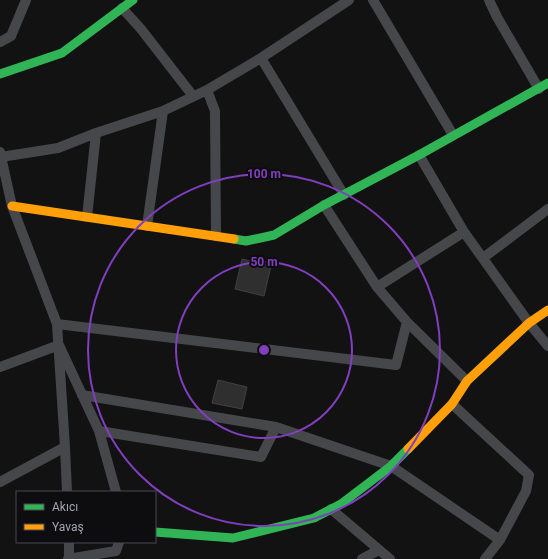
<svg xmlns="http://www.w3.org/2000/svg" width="548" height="559" font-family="Roboto,sans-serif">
  <rect width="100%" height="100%" fill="#121212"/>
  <path fill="#2f2f30" stroke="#414146" d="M242,259L271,266L264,296L235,289Z
    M218,380L247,387L242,409L212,403Z"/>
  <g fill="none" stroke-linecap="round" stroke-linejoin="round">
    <path stroke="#46474b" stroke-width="10" d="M373,0L453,135
      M489,0L497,17L539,89
      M122,8L141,29L193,96
      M0,42L11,36L26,0
      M261,58L344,195
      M207,90L215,111L216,236
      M0,152L12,206L57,324L65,447L67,492
      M419,155L464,232L529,323L548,346
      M1,157L58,148L96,133L163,111L207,90L261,58L349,0
      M324,205L377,287L407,322L467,381
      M87,217L96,133
      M147,226L163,111
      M483,258L548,209
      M377,287L464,232
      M57,324L396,365L407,322
      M0,367L59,345L99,431L116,492
      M82,395L276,427L391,466L500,540
      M452,404L529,475L526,491L500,540L485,559
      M99,431L261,457L276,427
      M0,482L65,447
      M331,509L390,559
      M69,542V559
      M68,559L116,551L119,542
      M362,559L379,550"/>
    <path stroke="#30b455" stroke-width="9" d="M0,74L62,53L133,0
      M234,239L246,241L274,235L324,205L419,155L548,83
      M155,532L233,538L314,518L341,504L391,466L408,449"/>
    <path stroke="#ff9f0a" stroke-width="9" d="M12,206L234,239
      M408,449L452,404L467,381L529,323L548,310"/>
  </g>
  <g fill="none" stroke="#813ebe" stroke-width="2">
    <circle cx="264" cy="350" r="88"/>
    <circle cx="264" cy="350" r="176"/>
  </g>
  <circle cx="264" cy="350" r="6" fill="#813ebe" stroke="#0d0c0e" stroke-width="2"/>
  <g font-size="12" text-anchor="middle" font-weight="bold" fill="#813ebe" stroke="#0d0c0e" stroke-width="4" stroke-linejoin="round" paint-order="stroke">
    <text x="264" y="178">100 m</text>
    <text x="264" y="266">50 m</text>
  </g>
  <rect x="16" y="491" width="140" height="52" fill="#0d0c0e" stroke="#494951"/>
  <rect x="24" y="504" width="20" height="6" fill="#30b455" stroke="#494951"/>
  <text x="52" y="511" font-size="12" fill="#a2a5b5">Akıcı</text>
  <rect x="24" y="524" width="20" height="6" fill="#ff9f0a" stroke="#494951"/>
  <text x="52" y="531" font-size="12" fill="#a2a5b5">Yavaş</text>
</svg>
